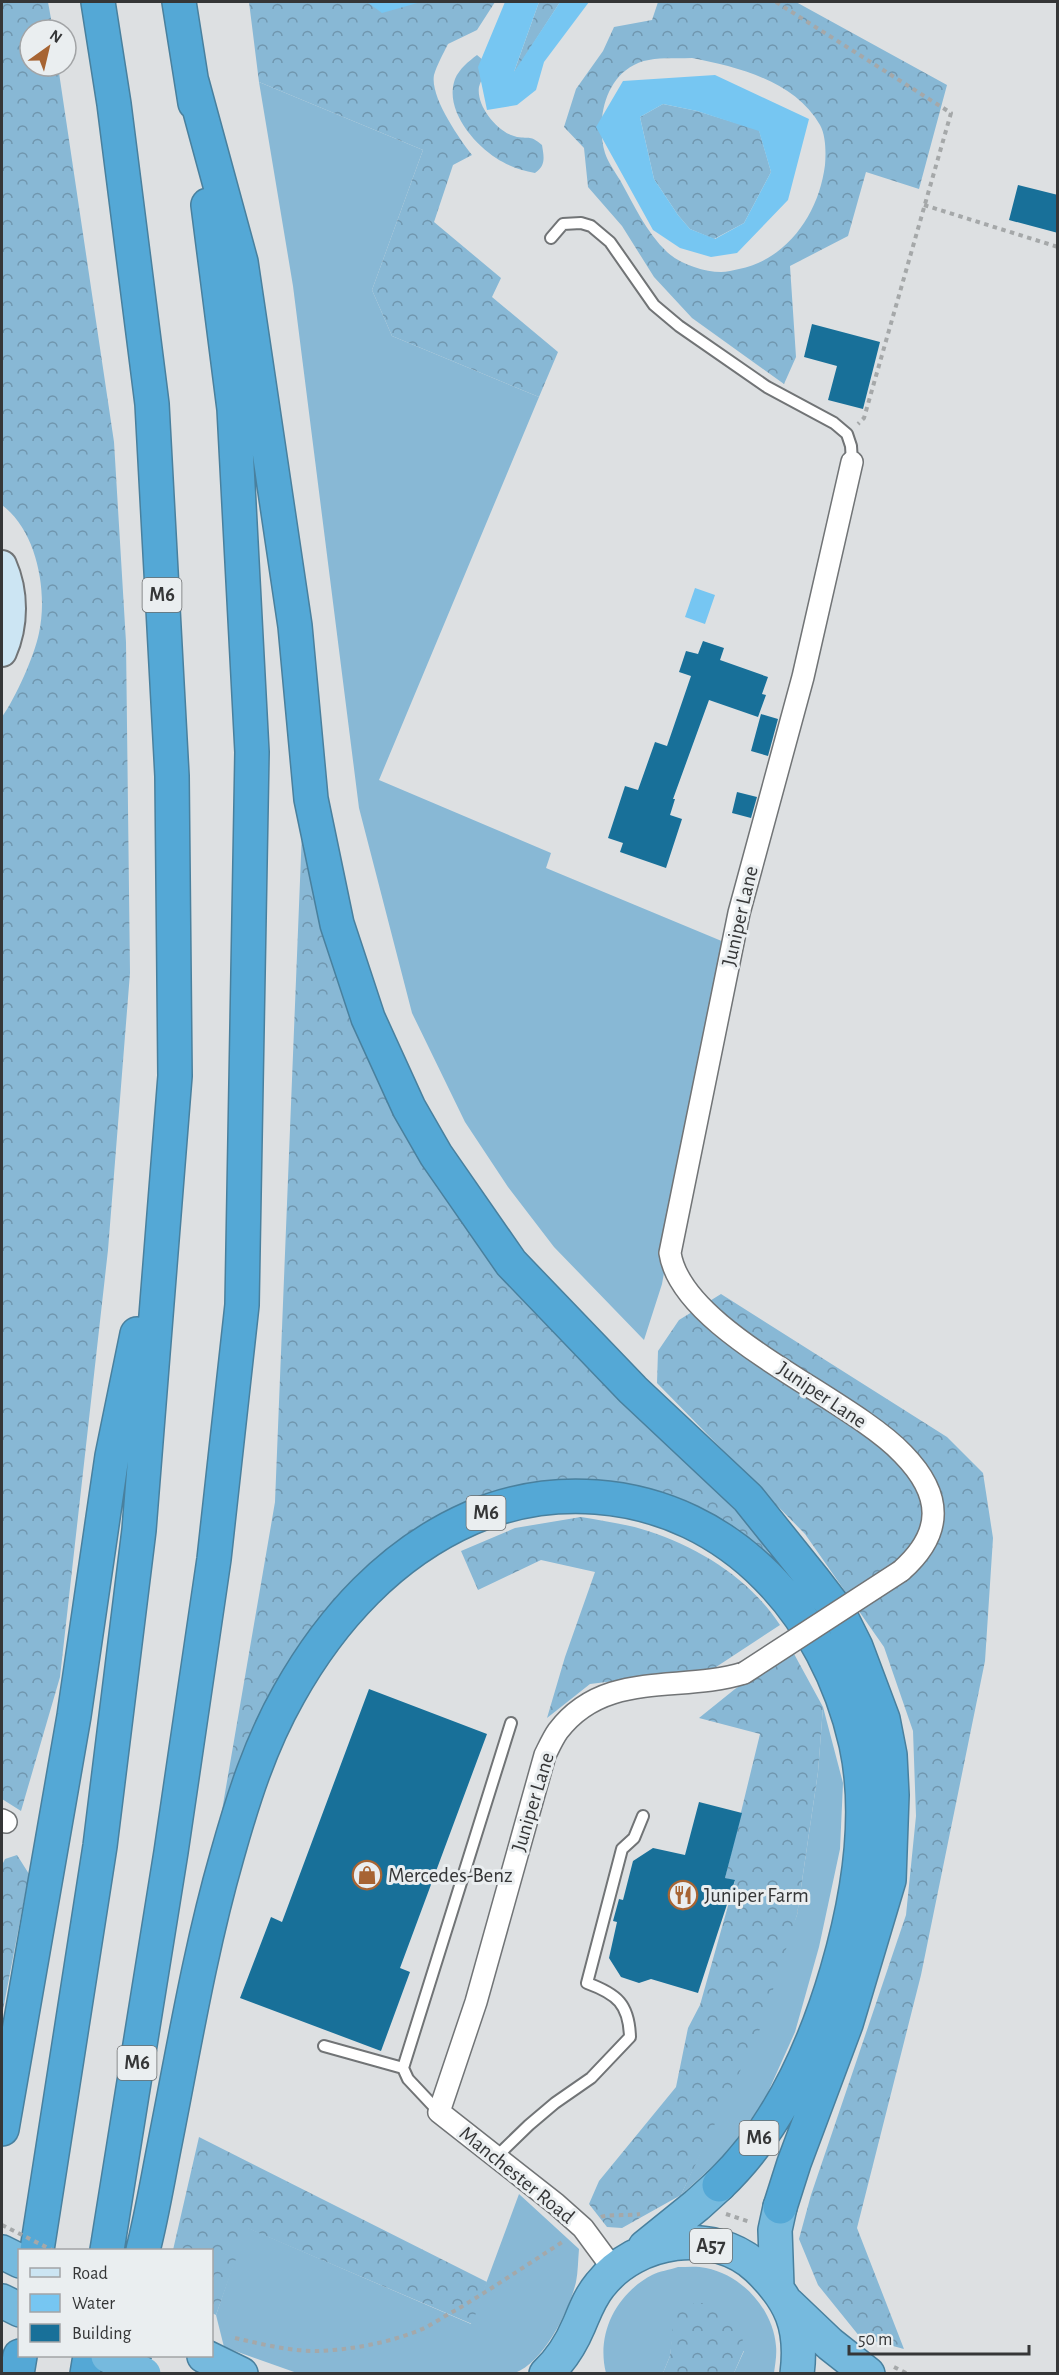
<svg xmlns="http://www.w3.org/2000/svg" width="1059" height="2375" font-family="'Alegreya Sans',sans-serif">
  <defs>
    <pattern id="forest-crowns" width="20" height="18" patternUnits="userSpaceOnUse" patternTransform="scale(1.5)"><rect width="20" height="18" fill="#88b8d5"/><path d="M2 6a3 3 0 1 1 6 0M12 15a3 3 0 1 1 6 0" fill="none" stroke="#7096ae"/></pattern>
  </defs>
  <rect width="100%" height="100%" fill="#dde0e2"/>
  <path fill="#88b8d5" d="M259,82L423,150L372,290L392,336L539,397L379,780L551,853L546,868L724,942L662,1284L644,1340L554,1247L508,1187L465,1122L412,1013L359,808L293,286Z
    M823,1707L843,1783L840,1849L819,1947L795,2032L764,2101L725,2155L681,2195L719,2112L797,1915L818,1772Z
    M519,2194L579,2249C578,2260 578,2272 576,2282C569,2311 544,2362 515,2373H297L224,2347L216,2315L246,2227L471,2324Z
    M678,2267C687,2267 698,2266 706,2268C742,2275 773,2309 776,2346C777,2355 775,2365 774,2373H734L744,2351L672,2341L670,2356L663,2373H606C596,2334 616,2294 652,2275C659,2271 670,2270 678,2267Z"/>
  <path fill="url(#forest-crowns)" fill-rule="evenodd" d="M2,2H48L53,30H30V66H58L114,442L126,642L130,973L108,1250L60,1677L21,1811L2,1799V717C16,697 34,657 39,633C48,592 37,531 2,505Z
    M249,2H495L477,30L448,44C443,54 437,65 434,75C430,97 459,138 472,155L453,165L434,222L501,278L492,297L558,352L539,397L392,336L372,290L423,150L259,82Z
    M539,2H560L513,75Z
    M658,2H796L947,85L919,189L866,172L848,236L790,266L796,357L784,384L692,318L654,277L622,226L588,187L584,148L564,127L576,89L603,51L614,27L652,20ZM692,58C738,67 795,81 820,125C826,136 826,153 825,165C819,213 788,259 739,269C733,270 727,272 721,272C704,272 680,264 667,252C646,232 634,205 620,180C615,172 608,162 605,153C596,123 604,80 634,65C650,56 673,59 692,58Z
    M477,55L489,65C486,72 481,80 479,87C476,106 498,133 517,137C530,139 530,135 542,145C544,157 546,166 535,173C521,170 508,166 496,158C473,143 444,109 455,79C459,69 469,61 477,55Z
    M663,104L697,111L759,130L771,172L744,223L714,239L690,229L678,215L654,179L640,117Z
    M302,831L382,1088L447,1201L537,1314L747,1522L790,1583L621,1486L371,1564L220,1822L275,1502Z
    M721,1294L947,1437L983,1473L993,1538L985,1661L921,1975L857,2228L904,2349L860,2337L818,2285L799,2239L811,2195L906,1915L916,1816L913,1731L884,1647L805,1534L657,1383L658,1351L679,1320Z
    M581,1517C603,1521 627,1524 648,1531C700,1548 750,1579 780,1625L713,1669L590,1684L547,1718L565,1657L595,1572L541,1560L478,1590L461,1551L515,1528Z
    M793,1652L823,1707L818,1772L797,1915L761,2027L681,2195L622,2228L607,2227L589,2204L599,2181L676,2087L688,2028L700,2005L735,1881L725,1878L760,1734L699,1718L735,1689Z
    M17,1855L29,1874L2,2015V1865L5,1859Z
    M199,2137L487,2282L472,2324L247,2228L216,2315L212,2313V2250H173Z
    M695,2303H719L731,2311L741,2328L744,2350L734,2373H663L670,2356L673,2324L678,2311Z"/>
  <path fill="#76c6f2" fill-rule="evenodd" d="M367,2H421L382,13Z
    M505,2H539L514,72L560,2H589L544,62L536,90L517,105L487,110L478,67Z
    M715,75L809,119L788,200L737,253L711,257L680,248L653,230L596,127L623,81ZM663,104L697,111L759,131L771,172L744,223L715,239L690,229L678,215L654,179L640,117Z
    M695,588L715,595L705,624L685,617Z"/>
  <path fill="#187099" d="M1018,185L1058,195V233L1009,220Z
    M812,324L880,342L863,409L828,400L837,366L804,357Z
    M703,641L724,648L720,660L768,677L762,694L766,695L758,717L709,700L673,799H675L670,815L682,819L666,868L620,852L623,843L608,838L625,786L638,790L655,742L667,746L691,676L679,672L686,651L698,654Z
    M761,714L778,719L768,756L751,751Z
    M737,792L757,797L751,818L732,813Z
    M369,1689L487,1734L400,1968L410,1972L381,2051L240,1998L271,1917L282,1922Z
    M699,1802L742,1813L725,1878L735,1880L698,1993L651,1979L639,1983L621,1977L609,1958L617,1922L613,1921L619,1899L623,1900L633,1861L653,1848L685,1855Z"/>
  <g fill="none" stroke-linecap="round" stroke-linejoin="round">
    <g stroke="#717476" stroke-width="14">
      <path id="service" d="M551,238L563,224L581,223L591,226L610,242L654,305L679,326L767,387L834,423L847,434L851,446L852,462
        M324,2046L403,2068
        M439,2112L408,2079L403,2068L511,1723
        M496,2157L529,2125L555,2103L591,2078L630,2037C629,2004 617,1994 587,1983L622,1849L634,1838L643,1816"/>
    </g>
    <g stroke="#717476" stroke-width="24">
      <path id="minor" d="M852,462L803,677L739,913L670,1253C682,1332 848,1396 903,1454C943,1495 944,1533 901,1571
        M2,1820L6,1822
        M614,2270L583,2228L556,2204L439,2112L476,2002L545,1755C549,1747 553,1738 558,1731C605,1669 680,1693 744,1673"/>
    </g>
    <g stroke="#717476" stroke-width="32">
      <path id="secondary" d="M2,565C14,592 14,625 2,652"/>
    </g>
    <g stroke="#49809e" stroke-width="36">
      <path id="trunk" d="M645,2247L697,2205L719,2185
        M2,2252L20,2261
        M777,2286L775,2230L780,2207
        M2,2301L20,2310
        M788,2304L830,2344L868,2374
        M204,2356L241,2374
        M546,2374C561,2360 571,2344 579,2325C585,2311 590,2297 600,2285C636,2239 713,2226 758,2268C791,2300 803,2327 797,2374"/>
    </g>
    <g stroke="#49809e" stroke-width="36">
      <path id="motorway" d="M179,2L195,103
        M192,82L241,262L295,626L311,799L337,924L368,1018L409,1108L436,1155L511,1263L633,1390L748,1498L813,1579L839,1613L856,1647L883,1719L890,1755L892,1795L889,1880L846,2024L794,2163L780,2207
        M2,2129L74,1716L112,1456L137,1334
        M37,2250L100,1846L139,1530L175,1076L172,776L152,404L114,104L98,2
        M107,2250L171,1852L214,1559L242,1305L252,752L234,409L208,205
        M143,2250C152,2215 158,2178 165,2143C184,2047 200,1950 227,1856C243,1799 260,1745 289,1694C331,1619 391,1553 471,1518C510,1501 554,1494 596,1497C733,1507 827,1616 856,1744C872,1818 858,1899 837,1971C814,2049 779,2128 719,2185
        M17,2374L20,2356
        M87,2374L90,2356"/>
    </g>
    <path stroke="#a5a8a9" stroke-width="4" stroke-dasharray="4.5 4.5" stroke-linecap="butt" d="M776,2L951,113L864,418L858,424
      M924,205L1058,247
      M726,2214L750,2222
      M601,2217C607,2214 630,2216 640,2214
      M235,2338C261,2344 289,2351 316,2351C350,2350 388,2343 420,2330C432,2325 444,2316 456,2310C493,2288 528,2264 564,2241
      M894,2367L908,2374"/>
    <use href="#service" stroke="#fff" stroke-width="10"/>
    <use href="#minor" stroke="#fff" stroke-width="21"/>
    <use href="#secondary" stroke="#cce5f3" stroke-width="28"/>
    <use href="#trunk" stroke="#76bade" stroke-width="33"/>
    <use href="#motorway" stroke="#54a8d6" stroke-width="33"/>
    <g stroke="#717476" stroke-width="24" stroke-linecap="butt">
      <path id="minor-bridge" d="M744,1673L901,1571"/>
    </g>
    <g stroke="#49809e" stroke-width="36" stroke-linecap="butt">
      <path id="trunk-bridge" d="M108,2356L144,2374"/>
    </g>
    <path stroke="#a5a8a9" stroke-width="4" stroke-dasharray="4.5 4.5" stroke-linecap="butt" d="M2,2225L52,2250"/>
    <use href="#minor-bridge" stroke="#fff" stroke-width="21"/>
    <use href="#trunk-bridge" stroke="#76bade" stroke-width="33"/>
  </g>
  <defs>
    <g id="shop-ring" transform="scale(1.5)"><circle r="9.5" fill="#eaeef0" stroke="#a76433" stroke-width="1.5"/><path d="M-5-2.5h2.3a2.7 3.5 0 0 1 5.4 0H5L5.5 6h-11ZM-1.5-2.5h3a1.5 2.3 0 0 0-3 0Z" fill="#a76433"/></g>
    <g id="restaurant-ring" transform="scale(1.5)"><circle r="9.5" fill="#eaeef0" stroke="#a76433" stroke-width="1.5"/><path d="M-5-6h1v4h1v-4h1v4h1v-4h1v5L-1.5 .5V6h-2V.5L-5-1ZM5-6V6H3V1.5H1.5Q1.5-4 5-6Z" fill="#a76433"/></g>
  </defs>
  <g fill-rule="evenodd">
    <use href="#shop-ring" x="367" y="1875"/>
    <use href="#restaurant-ring" x="683" y="1895"/>
  </g>
  <g text-anchor="middle" dominant-baseline="central" stroke-width="6" stroke-linejoin="round" paint-order="stroke">
    <g fill="#eaeef0" stroke="#6b6d6e" stroke-width="1.5">
      <rect x="142.5" y="578" width="39" height="34" rx="4.5"/>
      <rect x="466.5" y="1496" width="39" height="34" rx="4.5"/>
      <rect x="117.5" y="2046" width="39" height="34" rx="4.5"/>
      <rect x="739.5" y="2121" width="39" height="34" rx="4.5"/>
      <rect x="690" y="2229" width="42" height="34" rx="4.5"/>
    </g>
    <g font-size="20" font-weight="bold" fill="#353637">
      <text x="162" y="595">M6</text>
      <text x="486" y="1513">M6</text>
      <text x="137" y="2063">M6</text>
      <text x="759" y="2138">M6</text>
      <text x="711" y="2246">A57</text>
    </g>
    <g font-size="21" fill="#353637" stroke="#eaeef0">
      <text transform="translate(740 916) rotate(-77)">Juniper Lane</text>
      <text transform="translate(822 1395) rotate(34)">Juniper Lane</text>
      <text transform="translate(533 1802) rotate(-73)">Juniper Lane</text>
      <text transform="translate(517 2175) rotate(39)">Manchester Road</text>
    </g>
    <g font-size="21" fill="#353637" stroke="#eaeef0" text-anchor="start">
      <text x="388" y="1875">Mercedes-Benz</text>
      <text x="704" y="1895">Juniper Farm</text>
    </g>
  </g>
  <rect width="1059" height="2375" fill="none" stroke="#353637" stroke-width="6"/>
  <rect x="18" y="2249" width="195" height="108" fill="#eaeef0" stroke="#a2a4a6" stroke-width="1.5"/>
  <rect x="30" y="2268" width="30" height="9" fill="#cce5f3" stroke="#a2a4a6" stroke-width="1.5"/>
  <text x="72" y="2279" font-size="18" fill="#353637">Road</text>
  <rect x="30" y="2294" width="30" height="18" fill="#76c6f2" stroke="#a2a4a6" stroke-width="1.5"/>
  <text x="72" y="2309" font-size="18" fill="#353637">Water</text>
  <rect x="30" y="2324" width="30" height="18" fill="#187099" stroke="#a2a4a6" stroke-width="1.5"/>
  <text x="72" y="2339" font-size="18" fill="#353637">Building</text>
  <g transform="translate(48 48) rotate(34)"><circle r="28" fill="#eaeef0" stroke="#a2a4a6" stroke-width="1.5"/>
  <path d="M0-4.5L10 22L0 15L-10 22Z" fill="#a76433"/>
  <text y="-9" font-size="16" font-weight="bold" text-anchor="middle" fill="#353637">N</text>
  </g>
  <path d="M849 2345v9h180v-9" fill="none" stroke="#353637" stroke-width="3"/>
  <text x="858" y="2345" font-size="18" fill="#353637" stroke="#eaeef0" stroke-width="4.5" paint-order="stroke">50 m</text>
</svg>
